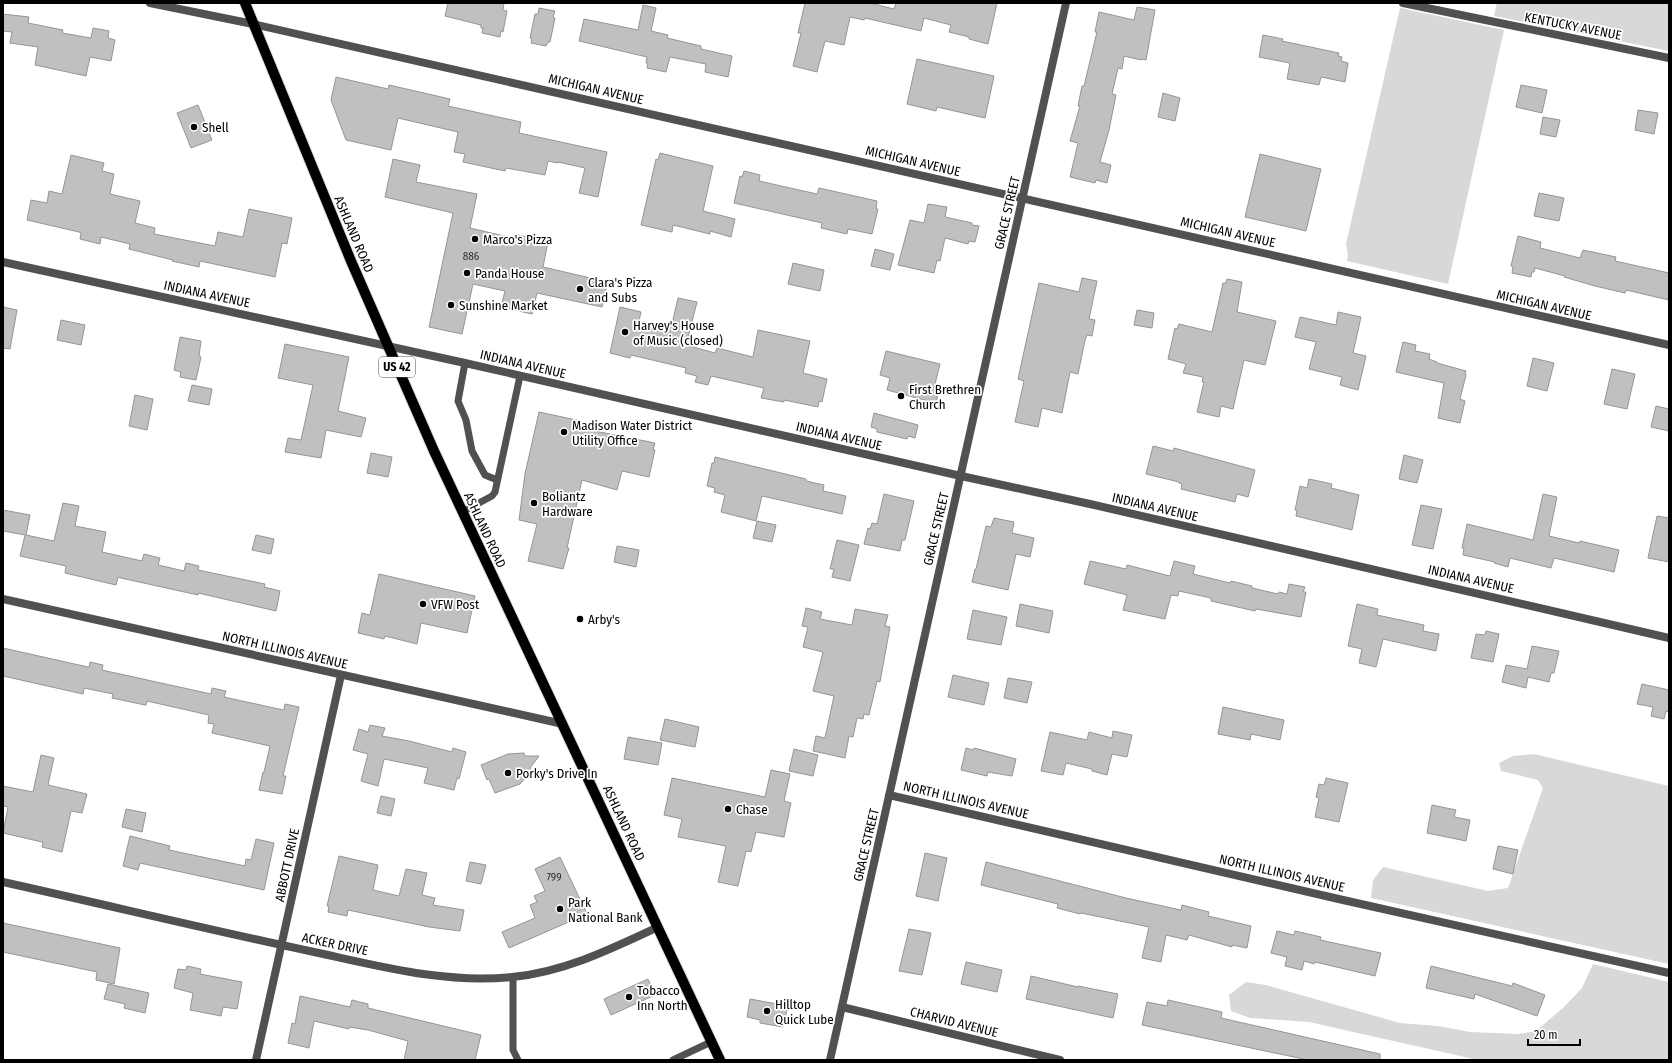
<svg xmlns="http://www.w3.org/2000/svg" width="1672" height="1063" font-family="'Fira Sans Condensed',sans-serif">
  <rect width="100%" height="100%" fill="#fff"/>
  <path fill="#d8d8d8" d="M1497,3H1669V51L1494,16Z
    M1400,8L1504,30L1448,284L1347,261L1348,256L1346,244Z
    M1534,754L1669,786V964L1371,898L1373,880L1383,867L1488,891L1508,888L1543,788L1538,780L1501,771L1499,763L1513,756Z
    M1593,964L1669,982V1060H1478L1309,1022L1250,1018L1231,1011L1229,995L1246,982L1266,985L1400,1023L1438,1026L1470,1032L1519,1034L1536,1031L1564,1007L1582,988Z"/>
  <path fill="#c0c0c0" stroke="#959595" d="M448,3H504L503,10L507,11L503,32L501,31L500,37L482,33L483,28H481V25L445,16Z
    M805,3H870L894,9L896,3H997L988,44L969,39V37L949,32L951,25L924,18L921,31L865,18L864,20L850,17L844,45L825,41L817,72L793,66L801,33H798Z
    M643,5L656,8L651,31L668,35L667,38L701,46V49L732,56L728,77L705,72L706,64L670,57L666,72L647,68L648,63H646L647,57L579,41L584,19L638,30Z
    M1137,7L1155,10L1146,60L1142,59L1141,60L1124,56L1122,69L1118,68L1112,94L1116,95L1109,130L1100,162L1111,165L1107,183L1096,180L1095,183L1070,177L1078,143L1070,141L1080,106H1078L1082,86H1084L1097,32H1095L1099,12L1134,20Z
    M539,8L555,11L553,17L555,18L550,42H548L546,46L531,43L532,39L530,38L535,14H538Z
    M3,14L29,17L28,23L63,30L62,33L91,38L93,28L109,31L108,38L115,40L111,61L90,57L86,76L35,65L38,47L10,43L12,32L3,31Z
    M1263,35L1283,39L1282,41L1339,53L1338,56L1342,57L1341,61L1348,63L1345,82L1321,77L1319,85L1287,79L1290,63L1259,57Z
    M917,59L994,76L985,118L937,107L936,111L907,104Z
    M336,77L388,89L389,85L450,99L448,106L521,122L519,133L607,152L598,197L579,193L585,168L558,162V163L548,161L545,175L506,168L505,171L463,162L465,154L454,152L458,132L398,118L391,150L346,140L331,100Z
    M1521,85L1547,90L1542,113L1516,107Z
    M1163,93L1180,98L1175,121L1158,117Z
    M198,105L212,140L191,148L177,113Z
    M1638,110L1658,113L1654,134L1635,130Z
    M1543,117L1560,120L1556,137L1540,134Z
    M660,153L713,166L703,211L735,219L731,237L710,231V234L673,225L672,232L641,225L656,159L658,160Z
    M1260,154L1321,169L1306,231L1245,217Z
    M71,155L104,163L102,171L114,174L110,194L140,201L135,223L155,228L154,234L215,246L218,232L243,237L249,209L292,218L287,244L282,243L275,277L200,261L199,267L172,261L173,260L129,249L130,244L101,237L100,244L80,239L81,233L79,232L27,220L31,200L47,203L49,191L62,194Z
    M393,159L420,165L416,182L477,194L470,228L517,239L518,235L548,242L543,267L608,282L602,307L537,293L532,314L501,307L505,291L473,284L462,334L429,327L453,213L385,197Z
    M744,171L760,175L759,181L817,194L819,188L877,201L876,209H878L872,234L848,229L847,234L821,228L822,223L734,203L740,176L742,177Z
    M1539,193L1564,198L1559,221L1534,216Z
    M928,204L947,207L945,217L972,223V225L979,226L975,242L969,241L968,244L945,238L940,261L937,260L934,273L898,265L910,220L924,223Z
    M1518,236L1541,242L1540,248L1580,258L1583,250L1616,257L1615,261L1669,273V300L1626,290L1625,293L1595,286L1564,277L1565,276L1535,268L1534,272H1532L1531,277L1512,273L1513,267L1511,266Z
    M875,249L894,254L890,270L871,266Z
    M793,263L824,270L820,291L788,284Z
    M1082,278L1097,281L1089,319L1095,320L1092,336L1087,335L1085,340L1078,374L1070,372L1062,413L1042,408L1038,427L1015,422L1024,381L1018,379L1039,283L1079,292Z
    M1227,279L1242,282L1237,312L1276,321L1265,365L1244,360L1233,409L1221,406L1219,417L1197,412L1204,382H1202L1203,377L1183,373L1186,364L1168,359L1175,328L1177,329L1179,324L1212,332L1223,283H1226Z
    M678,298L697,302L686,345L715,353L717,348L753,357L758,330L810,341L803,373L827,379L822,402L819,401L818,407L784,400V402L761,398L764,388L711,376L708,385L695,382L697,376L685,373L686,368L631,355L630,358L610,353L620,307L641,312L639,321L671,328Z
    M3,307L17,310L10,349L3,348Z
    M1137,310L1154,313L1152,328L1134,325Z
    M1338,312L1361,317L1353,353L1366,356L1358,390L1340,385L1342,377L1309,369L1316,342L1295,337L1300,317L1336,325Z
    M61,320L85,325L81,345L57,340Z
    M180,337L201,341L199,356L201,357L196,380L180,377L181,372L174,370Z
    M1403,342L1416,345L1415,351L1430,354L1429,359L1437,362V363L1466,371L1465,374L1466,375L1460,399L1465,401L1460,423L1438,418L1444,383L1396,372Z
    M285,344L349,357L338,411L366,418L361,437L326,430L321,458L285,452L288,438L301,440L313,385L278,378Z
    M886,351L940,364L934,388L939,389L936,403L887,390L890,378L880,375Z
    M1533,358L1554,363L1547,391L1527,386Z
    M1612,369L1635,374L1627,409L1604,404Z
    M192,385L212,389L209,405L188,401Z
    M135,395L153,399L147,430L129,426Z
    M1656,406L1669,409V431L1651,427Z
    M539,412L581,421L580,428L655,443L653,450H655L649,477L622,471L617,490L582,480L567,548H569L563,569L528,561L537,524L519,520L525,474Z
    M874,413L918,425L915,438L908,436L907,439L877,432V429L871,427Z
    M1153,446L1173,451L1174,448L1255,470L1248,497L1237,494L1235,502L1181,489L1182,484L1179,483V482L1146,474Z
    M371,453L392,457L388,477L367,473Z
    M1404,455L1423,460L1417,483L1399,479Z
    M715,457L806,479V481L824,485L823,491L846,496L842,514L762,496L756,521L721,512L725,495L714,492L715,488L707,486L712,463H714Z
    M1309,479L1332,484L1331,488L1359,495L1352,530L1296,516L1297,510H1295L1300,486L1307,488Z
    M884,494L914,501L905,540H902L900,551L864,544L868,528L870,529L872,523L877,524Z
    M1543,494L1557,497L1549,536L1579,543L1580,541L1619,550L1614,572L1554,558L1551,568L1510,558L1508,567L1494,563L1495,562L1463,555L1464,548H1462L1467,524L1533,540Z
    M63,503L79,506L75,526L106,532L102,552L142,561L144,554L160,558L158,565L184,571L186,563L199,566L198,570L265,584L264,587L280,591L276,611L198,593V595L189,593L121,578L118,577L116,585L65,573L66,566L20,556L25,535L3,531V510L30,515L26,535L54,541Z
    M1421,505L1442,509L1433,549L1412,545Z
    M1657,516L1669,518V562L1648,558Z
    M994,518L1014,522L1012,533L1034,538L1030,557L1016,554L1008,590L972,582L975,569H976L986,526L991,527Z
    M757,521L776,525L772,542L753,538Z
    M256,535L274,539L271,554L252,550Z
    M837,540L859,545L850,581L832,577L834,569H830Z
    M617,546L639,550L636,567L614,562Z
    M1090,561L1126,569L1127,565L1170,576L1174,561L1195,566L1193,574L1230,583L1231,581L1252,586V588L1278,594L1279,592L1287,594L1289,584L1305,587L1303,592H1306L1301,617L1256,609L1255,611L1211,601V598L1179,591L1178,596L1171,595L1165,619L1123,610L1127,595L1084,584Z
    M379,574L475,596L467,633L421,623L417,644L385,636L384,639L358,633L362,613L370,615Z
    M1020,604L1053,611L1049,633L1016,626Z
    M1357,604L1378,609L1377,615L1424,625L1423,631L1439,634L1436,651L1383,639L1376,667L1359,663L1362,649L1348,646Z
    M806,608L822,612L820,619L852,625L855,609L888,615L885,626L890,627L880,682L877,681L869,715L864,714L863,719L857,718L853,737L849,736L845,758L813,751L816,736L825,738L834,696L813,691L823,652L803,647L808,627L802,626Z
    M973,610L1007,617L1001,645L967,639Z
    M1486,631L1499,634L1493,662L1471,658L1476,634L1485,635Z
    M1532,646L1559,651L1554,673H1551L1549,682L1528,677L1526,688L1502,682L1506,665L1527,669Z
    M3,648L88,667H89L90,662L103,665L102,670L211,694L212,688L226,691L224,697L274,708L284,710L285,704L299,707L283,776H286L282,794L259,790L263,772H264L270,746L212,733L214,724L208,723L209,715L147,701L146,705H145L112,698L113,694L84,688L83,694L3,676Z
    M953,675L989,683L984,705L948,697Z
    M1008,678L1032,682L1027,703L1004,698Z
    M1642,684L1669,690V712L1666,711L1664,719L1651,716L1653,707L1637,704Z
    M1223,707L1284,720L1280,740L1251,734L1250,740L1218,734Z
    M665,719L699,727L695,747L660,740Z
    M370,725L385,728L382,736L409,741L452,752L453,748L466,752L459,779L457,778L454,790L424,783L428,768L384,759L378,786L361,781L368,754L353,750L359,729L368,732Z
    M1113,731L1132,735L1127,757L1112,754L1107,775L1092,771V769L1066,763L1063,775L1041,771L1050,732L1087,740L1089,732L1112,738Z
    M628,737L662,743L658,765L624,759Z
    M966,748L973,750L974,748L1016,759L1012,776L988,772L987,776L961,770Z
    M794,749L818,755L813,776L789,771Z
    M524,753L525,756H539L530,768L532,771L520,784L495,793L489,779L487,780L481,765L508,754Z
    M41,755L54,758L48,785L87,794L82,813L71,811L62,852L42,847L43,842H42L3,833L8,807L3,806V786L33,792Z
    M771,770L790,774L784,801L791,803L784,837L756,832L751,852L746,851L738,886L718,882L726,846L678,837L682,819L664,815L672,778L765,797Z
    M1326,778L1348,783L1339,822L1315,817L1319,798L1316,797L1319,784L1324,785Z
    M381,796L395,799L391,816L377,813Z
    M1432,805L1456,810L1454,817L1470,820L1466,841L1427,833Z
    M126,809L146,813L142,832L122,827Z
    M130,836L170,846L169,850L245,866L246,859L251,860L256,839L274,843L264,890L140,863L138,870L123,866Z
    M1498,846L1518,850L1513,874L1493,869Z
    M925,853L947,858L938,901L916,896Z
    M339,856L378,865L373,890L399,896L406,869L427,873L422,895L435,898L433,905L464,910L460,931L429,927L348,910L347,916L328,912L329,906H327Z
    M560,857L587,914L509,948L502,932L535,918L530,905L537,902L534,896L545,891L535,869Z
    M470,862L486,865L481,884L466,881Z
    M986,862L1126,898L1181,910L1182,905L1209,912L1208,916L1251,926L1247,948L1232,945V947L1189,935L1187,940L1166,935L1161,962L1142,958L1149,927L1081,913L1080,914L1057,908L1058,904L981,885Z
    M3,923L120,948L114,984L96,980L97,972L3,952Z
    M909,929L931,933L922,975L899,971Z
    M1277,931L1294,935L1295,931L1321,937L1320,940L1381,953L1375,976L1315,962L1314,964L1304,961L1302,970L1285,966L1287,957L1271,953Z
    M966,962L1002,970L997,992L961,984Z
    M187,966L201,969L200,974L242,982L237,1009L223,1007L221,1016L190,1010L193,993L174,988L178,969L186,970Z
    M1431,966L1512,986L1513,983L1545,995L1537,1016L1475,994L1474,999L1426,988Z
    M1031,976L1078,987V986L1118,994L1113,1018L1026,999Z
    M648,979L655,995L611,1015L604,999Z
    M108,984L149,993L145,1013L124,1008L125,1004L104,999Z
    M300,996L350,1007L352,1000L368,1004V1008L481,1035L475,1060H404L408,1041L368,1030L349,1027V1029L314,1021L309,1048L288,1043L292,1023L295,1024Z
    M750,999L788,1006L783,1027L760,1023V1020L747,1017Z
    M1168,1000L1222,1012L1221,1018L1380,1054V1060H1308L1142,1025L1147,1002L1167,1006Z"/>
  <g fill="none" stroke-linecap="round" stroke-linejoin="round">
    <g stroke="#dbdbdb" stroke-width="12">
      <path id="primary" d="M245,3L351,261L434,451L720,1060"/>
    </g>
    <path stroke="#515151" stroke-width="7" d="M465,363L458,401L466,420L472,451L485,475L497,480
      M462,512L492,496L495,492L520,376
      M513,977V1050L518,1060
      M673,1060L711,1042"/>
    <path stroke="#515151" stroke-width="8" d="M150,3L253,24L1669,345
      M1403,3L1669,58
      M3,262L465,363L961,476L1090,504L1669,638
      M3,599L563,724
      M3,882C107,905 210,930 314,952C379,966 445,984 512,977C564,972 611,949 658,927
      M842,1007L1060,1060
      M256,1060L341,675"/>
    <path stroke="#515151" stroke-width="8" d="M889,795L1343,900L1669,973
      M830,1060L1066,3"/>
    <use href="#primary" stroke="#000" stroke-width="10"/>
  </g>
  <g fill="#000" stroke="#fff" stroke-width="1.5">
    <circle cx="194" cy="127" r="4"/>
    <circle cx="475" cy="239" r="4"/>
    <circle cx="467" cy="273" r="4"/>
    <circle cx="580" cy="289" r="4"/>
    <circle cx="451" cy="305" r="4"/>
    <circle cx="625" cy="332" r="4"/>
    <circle cx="901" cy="396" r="4"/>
    <circle cx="564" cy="432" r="4"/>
    <circle cx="534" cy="503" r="4"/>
    <circle cx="423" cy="604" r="4"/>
    <circle cx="580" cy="619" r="4"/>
    <circle cx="508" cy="773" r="4"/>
    <circle cx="728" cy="809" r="4"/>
    <circle cx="560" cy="909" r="4"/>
    <circle cx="629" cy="997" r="4"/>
    <circle cx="767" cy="1011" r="4"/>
  </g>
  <g text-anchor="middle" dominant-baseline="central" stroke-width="3.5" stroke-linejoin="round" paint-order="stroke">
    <g font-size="11" fill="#303030">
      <text x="471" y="256">886</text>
      <text x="554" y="877">799</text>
    </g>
    <rect fill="#fff" stroke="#4c4c4c" stroke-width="1" x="379" y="357" width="36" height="20" rx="3"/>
    <g font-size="12" font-weight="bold" fill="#000">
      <text x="397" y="367">US 42</text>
    </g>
    <g font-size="13" fill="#000" stroke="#fff">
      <text transform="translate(1573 26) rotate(11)">KENTUCKY AVENUE</text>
      <text transform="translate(596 89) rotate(13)">MICHIGAN AVENUE</text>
      <text transform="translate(913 161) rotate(13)">MICHIGAN AVENUE</text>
      <text transform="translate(1007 213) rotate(-77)">GRACE STREET</text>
      <text transform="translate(1228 232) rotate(13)">MICHIGAN AVENUE</text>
      <text transform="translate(354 234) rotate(67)">ASHLAND ROAD</text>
      <text transform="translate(207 294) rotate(12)">INDIANA AVENUE</text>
      <text transform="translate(1544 305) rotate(13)">MICHIGAN AVENUE</text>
      <text transform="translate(523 364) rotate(13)">INDIANA AVENUE</text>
      <text transform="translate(839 436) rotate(13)">INDIANA AVENUE</text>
      <text transform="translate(1155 507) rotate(13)">INDIANA AVENUE</text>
      <text transform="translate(936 529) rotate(-77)">GRACE STREET</text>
      <text transform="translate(485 530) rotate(65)">ASHLAND ROAD</text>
      <text transform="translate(1471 579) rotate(13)">INDIANA AVENUE</text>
      <text transform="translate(285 650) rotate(13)">NORTH ILLINOIS AVENUE</text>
      <text transform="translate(966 800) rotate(13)">NORTH ILLINOIS AVENUE</text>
      <text transform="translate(624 823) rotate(65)">ASHLAND ROAD</text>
      <text transform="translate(866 845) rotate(-77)">GRACE STREET</text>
      <text transform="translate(287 865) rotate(-78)">ABBOTT DRIVE</text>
      <text transform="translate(1282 873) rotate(13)">NORTH ILLINOIS AVENUE</text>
      <text transform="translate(335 944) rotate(12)">ACKER DRIVE</text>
      <text transform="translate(954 1022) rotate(14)">CHARVID AVENUE</text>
    </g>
    <g font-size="13" fill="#000" stroke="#fff" text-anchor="start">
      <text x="202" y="127">Shell</text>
      <text x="483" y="239">Marco's Pizza</text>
      <text x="475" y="273">Panda House</text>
      <text x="588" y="282">Clara's Pizza<tspan x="588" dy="15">and Subs</tspan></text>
      <text x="459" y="305">Sunshine Market</text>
      <text x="633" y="325">Harvey's House<tspan x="633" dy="15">of Music (closed)</tspan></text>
      <text x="909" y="389">First Brethren<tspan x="909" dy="15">Church</tspan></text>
      <text x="572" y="425">Madison Water District<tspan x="572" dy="15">Utility Office</tspan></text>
      <text x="542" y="496">Boliantz<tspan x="542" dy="15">Hardware</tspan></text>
      <text x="431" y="604">VFW Post</text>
      <text x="588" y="619">Arby's</text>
      <text x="516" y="773">Porky's Drive In</text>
      <text x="736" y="809">Chase</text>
      <text x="568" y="902">Park<tspan x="568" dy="15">National Bank</tspan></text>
      <text x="637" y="990">Tobacco<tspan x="637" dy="15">Inn North</tspan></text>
      <text x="775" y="1004">Hilltop<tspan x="775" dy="15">Quick Lube</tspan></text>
    </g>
  </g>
  <rect width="1672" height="1063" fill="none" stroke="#000000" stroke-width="8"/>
  <path d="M1528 1039v6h52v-6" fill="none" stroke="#000000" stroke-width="2"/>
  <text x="1534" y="1039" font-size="12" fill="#000000" stroke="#ffffff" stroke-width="3" paint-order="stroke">20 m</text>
</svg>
